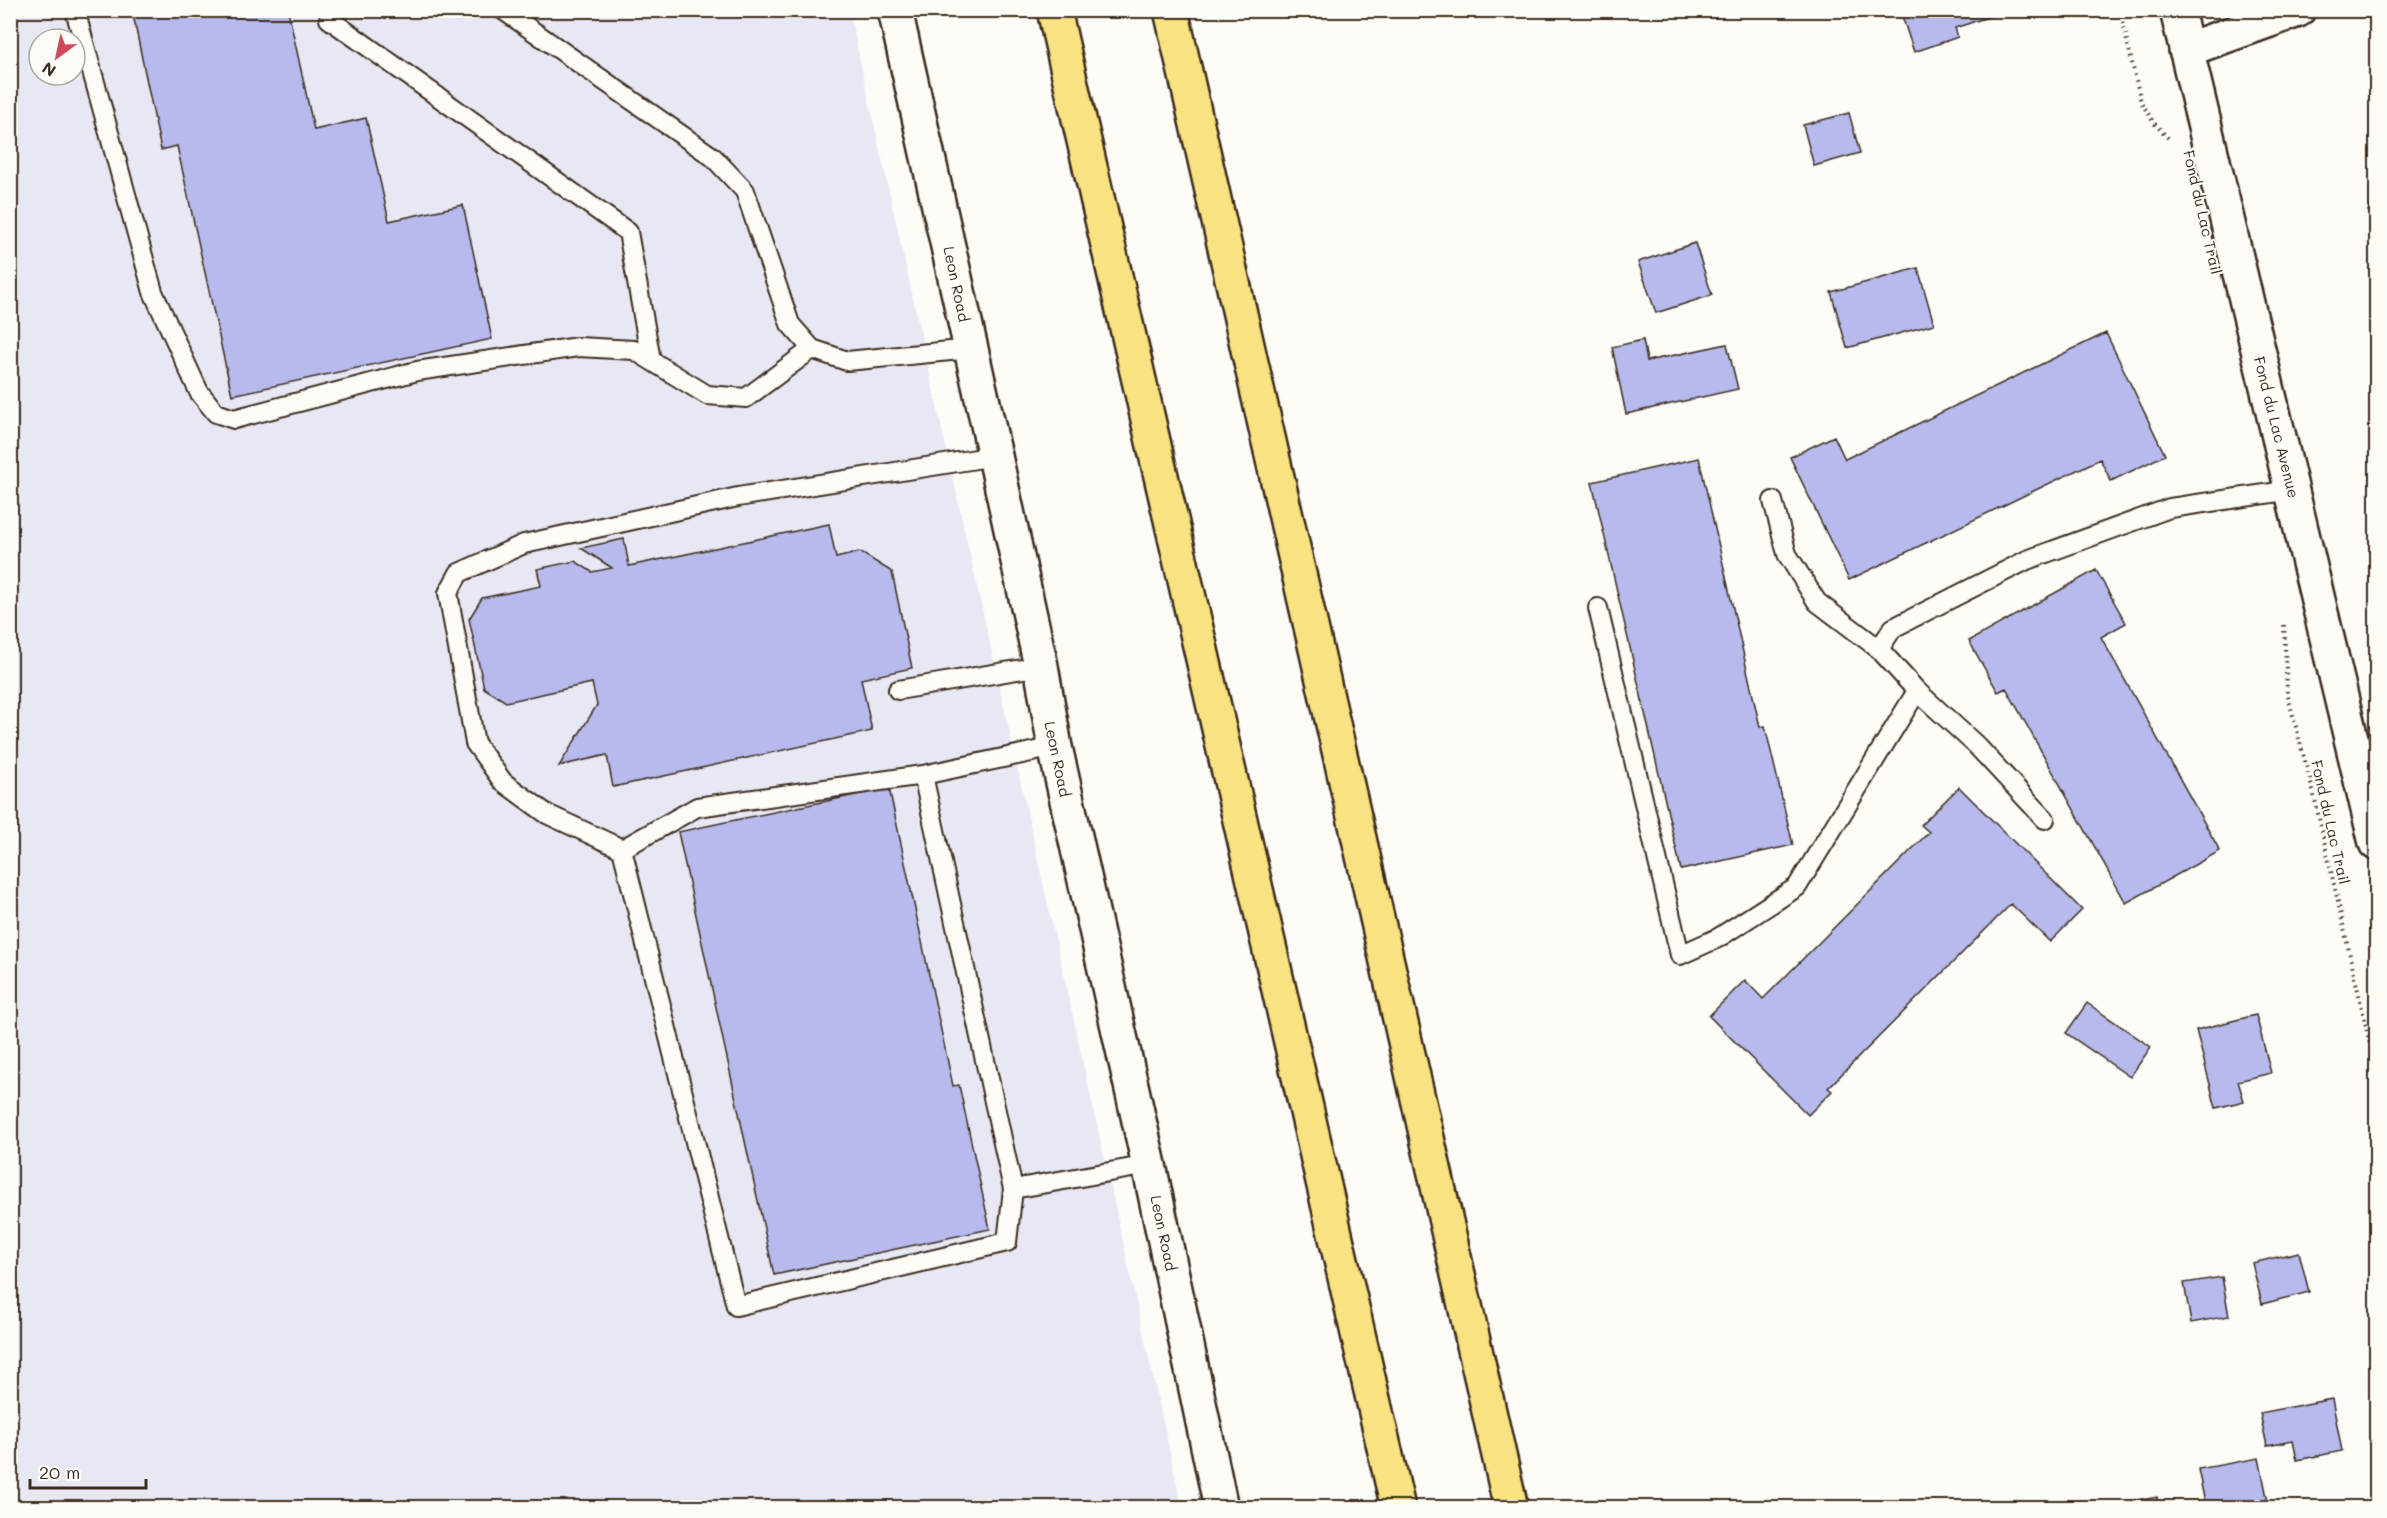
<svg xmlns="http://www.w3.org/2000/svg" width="2387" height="1518" font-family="Mali,sans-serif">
  <rect width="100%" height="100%" fill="#fdfcf7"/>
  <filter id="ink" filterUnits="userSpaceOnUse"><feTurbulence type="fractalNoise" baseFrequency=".0167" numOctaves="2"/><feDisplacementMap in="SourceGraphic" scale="12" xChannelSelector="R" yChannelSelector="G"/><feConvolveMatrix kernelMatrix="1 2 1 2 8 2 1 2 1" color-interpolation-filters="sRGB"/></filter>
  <g filter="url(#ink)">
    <path fill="#e8e8f4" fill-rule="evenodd" d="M10,11H849L1182,1507H11ZM39,39H75V75H39Z"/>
    <path fill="#b6baec" stroke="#3b2a1e" stroke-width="1.5" d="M132,10H288L314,130L366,118L389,221L463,205L492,339L232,395L177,146L161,150Z
      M1900,10H2009L1955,28L1958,37L1914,52Z
      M1849,113L1860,153L1814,166L1803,125Z
      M2376,196V216L2368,211Z
      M1695,243L1712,295L1656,313L1638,262Z
      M1918,268L1934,324L1847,348L1831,292Z
      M2106,333L2165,455L2111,481L2100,459L1849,580L1790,457L1834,436L1845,459Z
      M1643,340L1647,361L1727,344L1738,389L1626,414L1612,347Z
      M1699,458L1760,727L1765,726L1793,845L1681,870L1592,482Z
      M829,524L836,558L860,552L892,572L912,668L861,679L872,731L613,787L607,755L559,766L597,705L592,683L506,702L484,688L469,619L482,598L541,586L537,569L575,561L592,572L612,568L581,548L624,539L629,566Z
      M2096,570L2126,623L2101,637L2220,851L2126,903L2006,688L1998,692L1969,641Z
      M1959,787L2082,910L2050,942L2011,904L1828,1088L1832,1091L1808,1115L1709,1016L1745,980L1763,999L1929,832L1921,825Z
      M889,788L953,1086L959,1085L990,1229L774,1275L678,832Z
      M2087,1003L2151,1047L2130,1077L2066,1033Z
      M2256,1015L2271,1073L2238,1081L2244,1101L2216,1108L2196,1030Z
      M2299,1252L2309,1292L2262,1304L2252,1263Z
      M2222,1277L2229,1316L2191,1323L2184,1283Z
      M2332,1399L2342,1451L2297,1460L2293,1441L2267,1446L2260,1413Z
      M2259,1458L2268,1502L2237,1508H2206L2198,1469Z
      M2157,1497L2159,1508H2119L2118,1504Z"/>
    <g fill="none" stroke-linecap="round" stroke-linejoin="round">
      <g stroke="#3b2a1e" stroke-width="22">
        <path id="lane" d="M75,10L153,292L199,392L216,413L234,419L417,371L578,347L634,350L707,395L746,398L812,349
          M334,10L329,19L628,232L651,360
          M503,10L713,157L745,191L790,324L812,349L847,361L971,349
          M1773,501L1787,554L1817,602L1879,649
          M1598,608L1680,955L1718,938L1797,887L1917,691L1879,649L1893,628L2027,560L2170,508L2292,490
          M898,690L1041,666
          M1917,691L1976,745L2045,819
          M1055,747L923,775L1013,1189L1149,1165
          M923,775L697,807L622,849L736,1306L1007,1242L1013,1189
          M622,849L547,814L503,782L475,743L448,593L459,573L524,544L738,497L995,456"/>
      </g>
      <g stroke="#3b2a1e" stroke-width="38">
        <path id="street" d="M895,10L995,456L1041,666L1055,747L1149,1165L1221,1508
          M2186,50L2298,10"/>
      </g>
      <g stroke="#3b2a1e" stroke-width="38">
        <path id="secondary" d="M2177,10L2376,843"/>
      </g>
      <g stroke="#3b2a1e" stroke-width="38">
        <path id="highway" d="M1054,10L1398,1508
          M1171,10L1511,1508"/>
      </g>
      <path stroke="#3b2a1e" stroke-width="4" stroke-dasharray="1.5 4.5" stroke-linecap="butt" d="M2120,10L2141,102L2154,123L2169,139
        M2284,625L2287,693L2313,791L2376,1071"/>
      <use href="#lane" stroke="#fdfcf7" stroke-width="18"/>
      <use href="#street" stroke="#fdfcf7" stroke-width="33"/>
      <use href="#secondary" stroke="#fdfcf7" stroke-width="33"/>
      <use href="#highway" stroke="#f8e281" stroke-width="33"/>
    </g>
  </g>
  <g text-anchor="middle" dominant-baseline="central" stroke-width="4.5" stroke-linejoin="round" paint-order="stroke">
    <g font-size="15" fill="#3b2a1e" stroke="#fdfcf7">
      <text transform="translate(2203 212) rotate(77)">Fond du Lac Trail</text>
      <text transform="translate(957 284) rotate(78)">Leon Road</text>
      <text transform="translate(2277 427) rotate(76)">Fond du Lac Avenue</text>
      <text transform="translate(1058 759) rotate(78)">Leon Road</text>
      <text transform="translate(2331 822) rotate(77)">Fond du Lac Trail</text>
      <text transform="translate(1164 1233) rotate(78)">Leon Road</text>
    </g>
  </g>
  <rect width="2387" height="1518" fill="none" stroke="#fdfcf7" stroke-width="36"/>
  <rect x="18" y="18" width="2351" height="1482" fill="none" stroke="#3b2a1e" stroke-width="2" filter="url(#ink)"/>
  <g transform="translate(57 57) rotate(213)"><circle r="28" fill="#fdfcf7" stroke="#afa8a0" stroke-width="1.5"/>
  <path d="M0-4.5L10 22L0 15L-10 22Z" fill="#d1495b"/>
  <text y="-9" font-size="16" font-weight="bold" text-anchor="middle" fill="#3b2a1e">N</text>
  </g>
  <path d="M30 1479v9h116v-9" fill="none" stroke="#3b2a1e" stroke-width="3"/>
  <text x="39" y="1479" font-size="18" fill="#3b2a1e" stroke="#fdfcf7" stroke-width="4.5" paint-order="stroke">20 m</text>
</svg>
